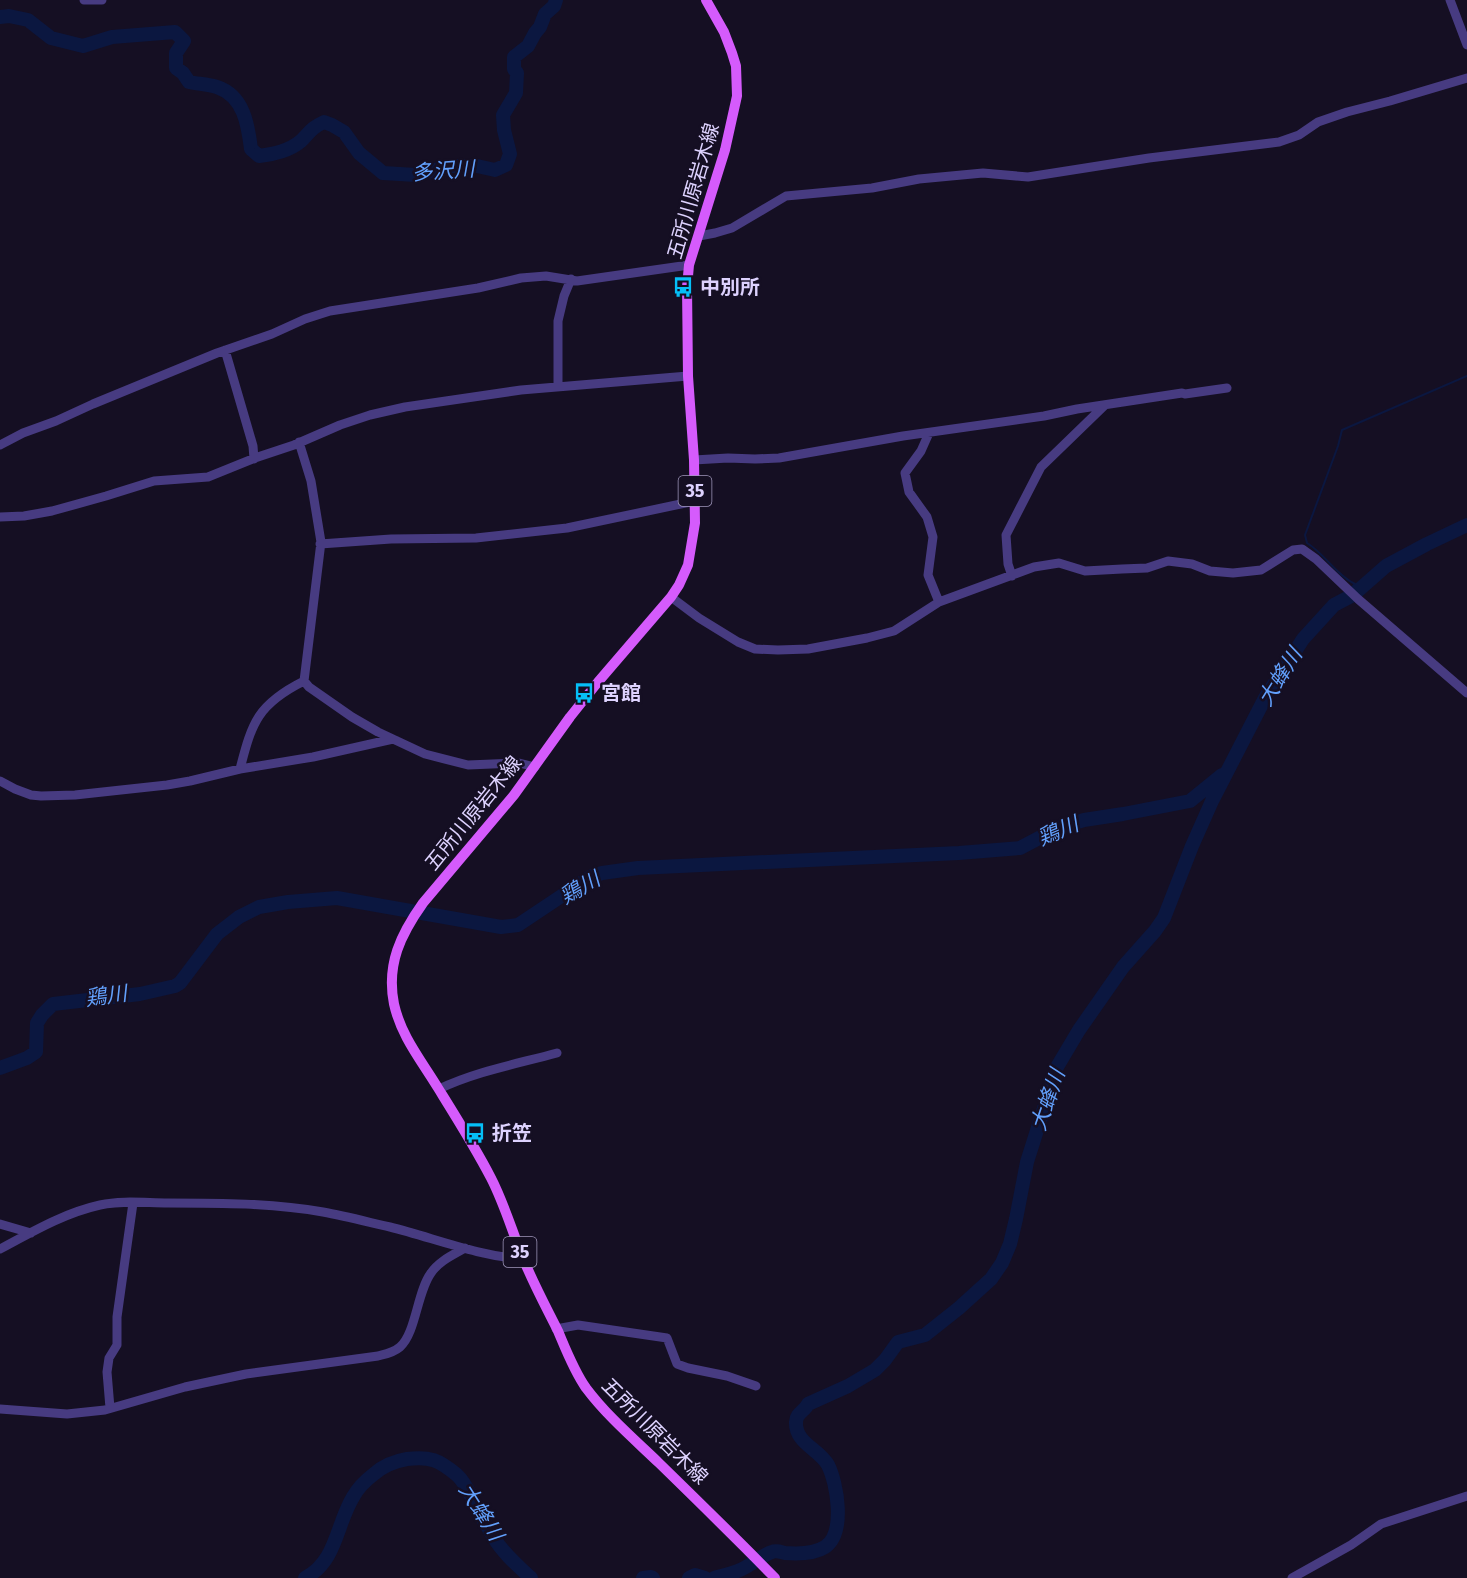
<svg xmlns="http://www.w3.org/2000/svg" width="1467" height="1578" font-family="'Fira Sans','Noto Sans JP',sans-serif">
  <rect width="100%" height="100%" fill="#150f23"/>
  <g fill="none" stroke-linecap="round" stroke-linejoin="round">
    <path stroke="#0b1740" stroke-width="2" d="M1351,588L1355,584C1336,575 1325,554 1307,543L1305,535L1338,446L1342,430L1467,376
      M1334,605L1347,592"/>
    <path stroke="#0b1740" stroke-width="14" d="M0,17L9,16L28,20L51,38L83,46L112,37L175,32L184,41L176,53V68L183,73L189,82C198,84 208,84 217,87C244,96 248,125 251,149L259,156C274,154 289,151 301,141C310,132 311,128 324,122L332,125L344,132L359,153L383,173L416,175L450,166H477L495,170L506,165L510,154L504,130L503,115L516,93L517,73L514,69V57L528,46L535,33L540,27L545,14L554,6L556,0
      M0,1068L27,1058L36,1052L37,1023L42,1015L53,1004L140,994L175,986L180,983L217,934L239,917L259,907L288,902L337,898L501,927L518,925L590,877L602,873L638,868L959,853L1020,848L1058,828L1084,820L1123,814L1190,801L1222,775
      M305,1578C337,1561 336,1525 353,1497C358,1488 366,1480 374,1474C383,1466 395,1461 407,1459C430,1456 439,1460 457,1475C466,1483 470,1495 476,1506C481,1517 488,1527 494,1538C503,1553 518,1566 531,1578
      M643,1578L651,1577L653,1578
      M689,1578L695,1575L705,1578
      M714,1578C722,1575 732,1574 740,1570C750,1566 762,1555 772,1552C776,1550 781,1552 785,1553C798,1554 814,1554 825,1547C846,1533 837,1483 828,1465C819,1449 795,1443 796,1422C796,1413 805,1411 808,1404L848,1386L875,1370L885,1360L898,1342L925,1335L959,1308L991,1279L1002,1263L1010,1244L1016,1219L1027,1162L1057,1067L1079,1030L1123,967L1155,931L1164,918L1192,846L1212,801L1265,698L1303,639L1334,605L1353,595L1386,566L1427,544L1467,525"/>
    <path stroke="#473b81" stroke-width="9" d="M84,0H102
      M1450,0L1467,45
      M699,236L715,233L732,228L786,196L872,188L919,179L983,173L1028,177L1149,158L1279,142L1299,135L1318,122L1347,112L1390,101L1467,78
      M225,350L253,446L254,459
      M558,386V321L564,296L571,279
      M929,433L921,451L905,473L909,492L927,517L933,537L928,575L939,602
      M299,442L311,481L321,542L304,681
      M0,445L23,433L56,421L93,404L217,353L272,334L305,319L330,311L478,288L521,278L546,276L577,281L689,265
      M694,460L728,458L755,459L779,458L903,436L1044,416L1077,409L1182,393L1185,394L1227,388
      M0,517L24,516L52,511L106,496L154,481L208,477L255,458L294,445L340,425L370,415L405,407L521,390L688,376
      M320,544L391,539L476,538L567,528L695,501
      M1012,576L1008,564L1006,535L1041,467L1105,405
      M671,597L699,618L738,642L755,649L778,650L808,649L867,638L894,631L939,602L1034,567L1059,563L1085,571L1122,569L1147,568L1168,561L1192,564L1210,571L1233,573L1261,570L1293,550L1302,549L1316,559L1358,599L1467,693
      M304,681L309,687L352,717L378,732L425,754L468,765L519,763L535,767
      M240,769C252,722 258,704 304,681
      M0,781L15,789L31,795L41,796L75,795L167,785L190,781L240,769L313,757L393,739
      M439,1089C477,1071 517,1064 557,1053
      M0,1224L31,1233
      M0,1249C32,1232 64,1213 100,1205C122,1200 146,1203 168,1203C219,1203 273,1203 323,1212C345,1216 368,1222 390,1227C434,1238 478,1256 523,1259
      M556,1329L578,1325L667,1338L677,1364L688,1368L727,1376L756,1386
      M110,1408L107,1372L109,1358L117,1345V1317L133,1203
      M0,1409L67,1414L105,1410L185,1387L246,1374L378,1356C386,1354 393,1353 400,1347C416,1333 417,1292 431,1273C439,1261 453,1255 465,1248
      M1292,1578L1351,1545L1381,1524L1467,1496"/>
    <path stroke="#d55bfc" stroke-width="10" d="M706,0L724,32L732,53L736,66L737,96L725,150L689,265L687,287L688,376L694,460L695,523L688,565L679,585L671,597L598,682L570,717L514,795L423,903C401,934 386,964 394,1004C401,1036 421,1060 438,1088C456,1117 475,1147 491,1178C504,1203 512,1231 523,1258C533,1283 546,1307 558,1331C566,1350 574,1371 586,1388C607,1416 634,1439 659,1463C698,1501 737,1539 775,1578"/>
  </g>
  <defs>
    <g id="bus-bare" transform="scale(1.62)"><path d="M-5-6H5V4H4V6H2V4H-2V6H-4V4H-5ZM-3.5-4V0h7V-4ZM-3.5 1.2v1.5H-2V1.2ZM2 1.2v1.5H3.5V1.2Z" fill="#05bff7" stroke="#150f23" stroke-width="2.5" paint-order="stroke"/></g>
  </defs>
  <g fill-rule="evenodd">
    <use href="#bus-bare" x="683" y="287"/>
    <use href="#bus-bare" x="584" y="693"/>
    <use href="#bus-bare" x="475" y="1133"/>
  </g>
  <g text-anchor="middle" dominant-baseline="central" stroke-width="5" stroke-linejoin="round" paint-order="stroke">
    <g fill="#150f23" stroke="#a198bc" stroke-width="1.5">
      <rect x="678.5" y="476" width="33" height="30" rx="4.5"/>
      <rect x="503.5" y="1237" width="33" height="30" rx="4.5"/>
    </g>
    <g font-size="18" font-weight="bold" fill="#ddd2fe">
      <text x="695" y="491">35</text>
      <text x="520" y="1252">35</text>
    </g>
    <g font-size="20" fill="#ddd2fe" stroke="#150f23">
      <text transform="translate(693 191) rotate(-74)">五所川原岩木線</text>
      <text transform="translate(473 813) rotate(-51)">五所川原岩木線</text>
      <text transform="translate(655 1431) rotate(45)">五所川原岩木線</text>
    </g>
    <g font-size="20" font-weight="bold" fill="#ddd2fe" stroke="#150f23" text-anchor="start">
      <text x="700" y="287">中別所</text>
      <text x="601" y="693">宮館</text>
      <text x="492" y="1133">折笠</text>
    </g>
    <g font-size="21" font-style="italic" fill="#62a0fc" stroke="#150f23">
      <text transform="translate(443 171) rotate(-4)">多沢川</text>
      <text transform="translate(1280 677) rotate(-58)">大蜂川</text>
      <text transform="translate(1058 831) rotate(-23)">鶏川</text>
      <text transform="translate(580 888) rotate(-30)">鶏川</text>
      <text transform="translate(106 996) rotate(-8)">鶏川</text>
      <text transform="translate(1048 1100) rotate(-71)">大蜂川</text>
      <text transform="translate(481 1512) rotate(58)">大蜂川</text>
    </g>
  </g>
</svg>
